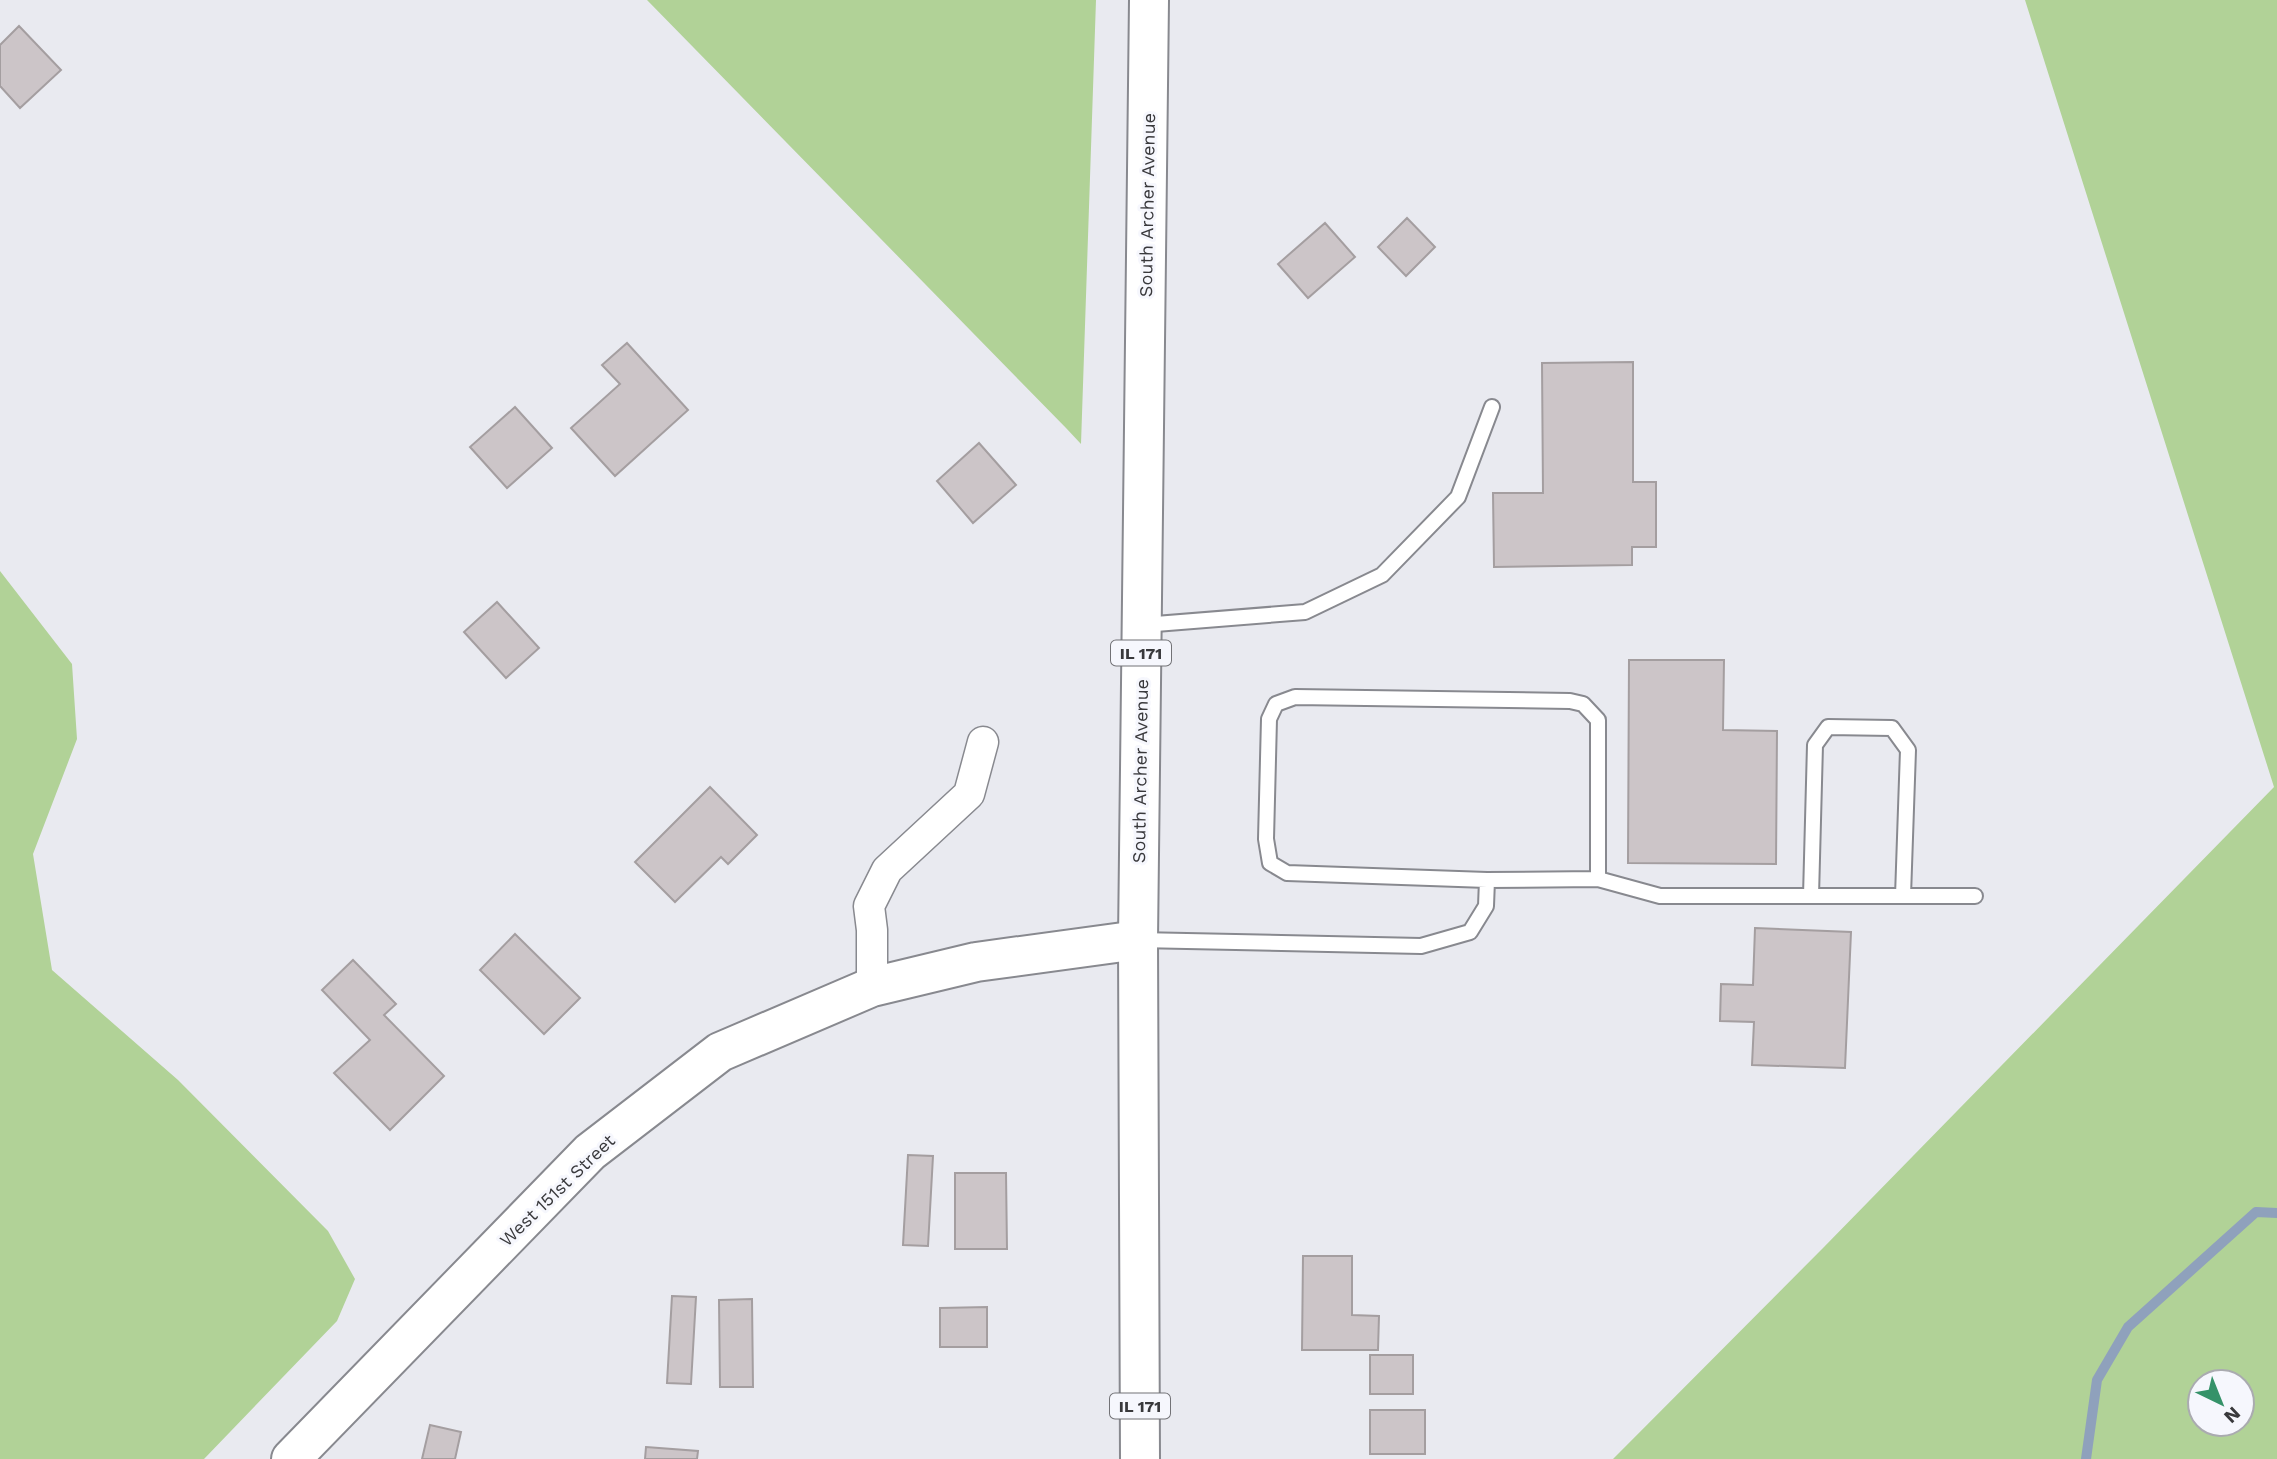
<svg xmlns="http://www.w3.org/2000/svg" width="2277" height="1459" font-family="'Work Sans',sans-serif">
  <rect width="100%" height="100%" fill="#e9eaf0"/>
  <path fill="#b1d297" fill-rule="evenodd" d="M647,0H1096L1081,444L1066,428Z
    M2025,0H2277V1459H1613L1824,1247L2274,787ZM2200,1382H2242V1424H2200Z
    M0,571L72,664L77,739L33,854L52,970L178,1080L328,1231L355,1279L337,1321L204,1459H0Z"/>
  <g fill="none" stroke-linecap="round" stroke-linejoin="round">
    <path stroke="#8fa1bc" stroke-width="10" d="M2086,1459L2097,1380L2128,1327L2256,1212L2277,1213"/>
  </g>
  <path fill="#ccc5c8" stroke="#a49ea0" stroke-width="2" d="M19,26L61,70L20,108L0,86V45Z
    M1407,218L1435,247L1406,276L1378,247Z
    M1325,223L1355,257L1308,298L1278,264Z
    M627,343L688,410L615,476L571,428L620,384L602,365Z
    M1633,362V482H1656V547H1632V565L1494,567L1493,493H1543L1542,363Z
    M515,407L552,448L507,488L470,447Z
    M979,443L1016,485L973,523L937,481Z
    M497,602L539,648L506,678L464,632Z
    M1629,660H1724L1723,730L1777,731L1776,864L1628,863Z
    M710,787L757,835L728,864L721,857L675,902L635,862Z
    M1755,928L1851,932L1845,1068L1752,1065L1754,1022L1720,1021L1721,984L1753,985Z
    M515,934L580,998L544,1034L480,970Z
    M353,960L396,1004L384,1015L444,1076L390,1130L334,1073L370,1040L322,990Z
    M908,1155L933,1156L928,1246L903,1245Z
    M955,1173H1006L1007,1249H955Z
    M1303,1256H1352V1315L1379,1316L1378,1350H1302Z
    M672,1296L696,1297L691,1384L667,1383Z
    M752,1299L753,1387H720L719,1300Z
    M987,1307V1347H940V1308Z
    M1370,1355H1413V1394H1370Z
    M1370,1410H1425V1454H1370Z
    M430,1425L461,1432L455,1459H422Z
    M646,1447L698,1451L697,1459H645Z"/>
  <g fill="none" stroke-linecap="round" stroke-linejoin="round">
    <g stroke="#88898f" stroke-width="18">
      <path id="lane" d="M1143,625L1305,612L1382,575L1458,497L1492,407
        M1295,697L1570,701L1583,704L1598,720V879L1487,880L1287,873L1270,863L1266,839L1269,719L1276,704Z
        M1598,879L1660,896H1975
        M1811,896L1815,745L1828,727L1892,728L1908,750L1903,896
        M1138,940L1421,946L1470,932L1486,906L1487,880"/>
    </g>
    <g stroke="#88898f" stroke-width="33">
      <path id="street" d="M872,987V930L869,906L887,870L969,794L983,742"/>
    </g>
    <g stroke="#88898f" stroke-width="42">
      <path id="secondary" d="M291,1459L590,1152L720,1052L872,987L976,962L1138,940"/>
    </g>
    <g stroke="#88898f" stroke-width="42">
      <path id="primary" d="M1140,1459L1138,940L1149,0"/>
    </g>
    <use href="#lane" stroke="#fff" stroke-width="14"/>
    <use href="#street" stroke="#fff" stroke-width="30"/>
    <use href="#secondary" stroke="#fff" stroke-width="38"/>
    <use href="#primary" stroke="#fff" stroke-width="38"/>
  </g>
  <g text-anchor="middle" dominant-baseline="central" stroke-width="6" stroke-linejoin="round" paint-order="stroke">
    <g fill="#f6f7fd" stroke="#727276" stroke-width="2">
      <rect x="1111" y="640.5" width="60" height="25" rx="5"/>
      <rect x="1110" y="1393.5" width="60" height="25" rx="5"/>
    </g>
    <g font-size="16" font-weight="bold" fill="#39393c">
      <text x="1141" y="653">IL 171</text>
      <text x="1140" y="1406">IL 171</text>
    </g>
    <g font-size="18" fill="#39393c" stroke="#f6f7fd">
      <text transform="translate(1147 205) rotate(-89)">South Archer Avenue</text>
      <text transform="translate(1140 771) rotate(-89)">South Archer Avenue</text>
      <text transform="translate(557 1190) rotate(-44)">West 151st Street</text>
    </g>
  </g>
  <g transform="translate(2221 1403) rotate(137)"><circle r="33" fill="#f6f7fd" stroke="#aaabb0" stroke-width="2"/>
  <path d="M0-5L12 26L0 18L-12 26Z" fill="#359269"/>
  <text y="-10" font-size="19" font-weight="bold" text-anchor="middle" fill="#39393c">N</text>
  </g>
</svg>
